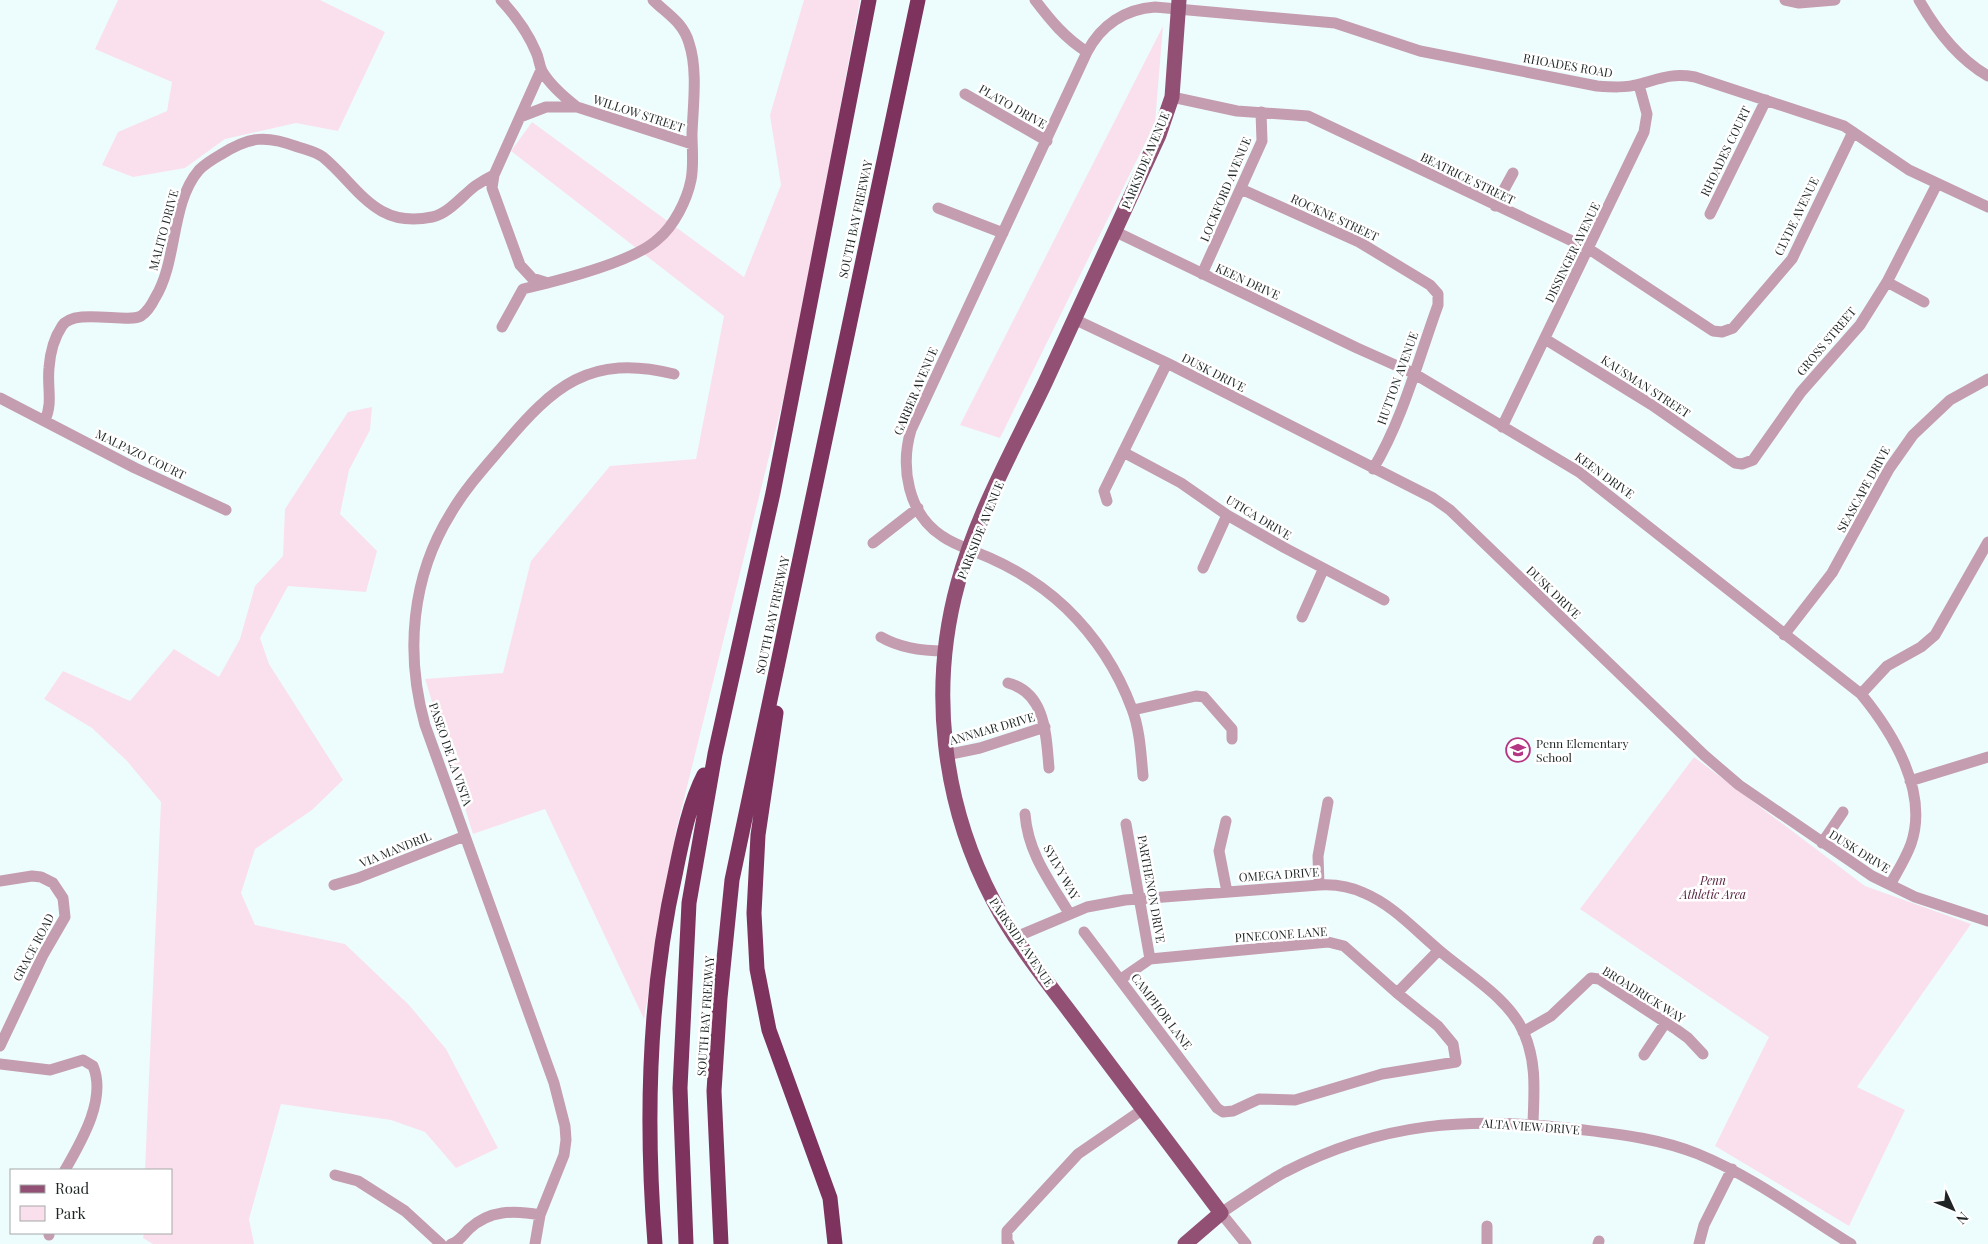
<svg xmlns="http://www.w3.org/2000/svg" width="1988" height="1244" font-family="'Playfair Display',serif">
  <rect width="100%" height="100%" fill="#edfdfe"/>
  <path fill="#fae0ec" d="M118,0H320L385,32L338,131L296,123L225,139L185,168L133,177L102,165L118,132L167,111L172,82L95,49Z
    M804,0H860L795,352L676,831L644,1019L545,809L473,834L425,679L503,673L531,561L610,466L696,459L724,316L511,151L532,122L744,277L781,185L770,115Z
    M1163,26L1155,123L1000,438L960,425Z
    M372,407L370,430L349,470L340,514L377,551L366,592L288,586L260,638L269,664L343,780L312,810L255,849L241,893L255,925L345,944L409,1005L446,1049L498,1148L456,1168L425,1132L391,1120L281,1104L249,1219L254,1244H153L143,1238L144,1233H171V1170H145L161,802L127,761L92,728L44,699L63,671L130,701L174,649L219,677L240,639L255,586L283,556L285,509L348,412Z
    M1694,757L1865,886L1971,924L1857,1087L1905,1110L1849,1226L1715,1146L1769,1037L1580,909Z"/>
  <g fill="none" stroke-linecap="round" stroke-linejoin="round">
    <path stroke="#c49db0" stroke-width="11" d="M501,0C515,15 528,33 536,52C539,58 539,65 542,71C550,85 564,97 577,107H546L520,117
      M1035,0C1051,21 1065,38 1087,52
      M1785,0L1799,3L1835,0
      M1919,0C1936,30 1957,58 1988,76
      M541,70L494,175L492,188L520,265L532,278L548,283
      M965,94L1047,141
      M1172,97L1237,111L1308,116L1589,249L1713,331L1722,332L1733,328L1792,259L1853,132
      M577,107L692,144
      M1241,189L1359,242L1430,285L1438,294V305C1418,360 1403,419 1373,469
      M1495,206L1513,173
      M938,208L1003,233
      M1710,214L1766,100
      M1114,231L1357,348L1413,373L1579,472L1861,694C1893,733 1929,792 1911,844C1906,858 1897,872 1890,885
      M1202,274L1262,141L1261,112
      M1887,282L1924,302
      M1074,319L1167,363L1433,498L1450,510L1704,755L1739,785L1872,876L1915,897L1988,921
      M502,327L523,289C557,281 634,262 658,239C674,226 687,200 691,180C694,165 692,148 692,134C693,105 698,70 689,43C683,22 667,14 653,0
      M1545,339L1652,405L1735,463L1742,464L1753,460L1801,392L1860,325L1887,282L1937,184
      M0,398L135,468L226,510
      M45,420C53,403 47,387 49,368C50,354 54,338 62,326C74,307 128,324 141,316C147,312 152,304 155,298C178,261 170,204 199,170C205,164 213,159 220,155C250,136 266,135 298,147C307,150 316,152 323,157C359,187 375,229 432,217C448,214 462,196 475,186C481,182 488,178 494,175
      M1502,427L1644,132L1647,114L1639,85
      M1123,452L1181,483L1227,515L1285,548L1384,600
      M1107,501L1104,491L1167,363
      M873,543L918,508
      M1203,568L1227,515
      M1302,617L1323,570
      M1784,635L1832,573L1889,469L1913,435L1950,400L1988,379
      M881,637C900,648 923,651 945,651
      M1008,683C1046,693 1046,735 1049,768
      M1861,694L1887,666L1921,647L1935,635L1988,542
      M1133,710L1196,696L1204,697L1232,729V739
      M946,755L980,748L1045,727
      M1143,776C1141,755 1140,730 1132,709C1118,671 1095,636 1066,608C1045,588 1017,570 990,558C975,551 956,546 942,536C908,514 900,467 911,430L1087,52C1101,25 1125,9 1155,7L1335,23L1420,51L1597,86C1611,87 1626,88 1640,84C1662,78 1672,73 1695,77L1844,126L1909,170L1988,207
      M1910,781L1988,757
      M1025,814C1028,853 1049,880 1069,913
      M1226,821L1219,851L1227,892
      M1126,824L1150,959
      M1822,843L1843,812
      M0,881L32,876L41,877L53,883L63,898L65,917L43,955L0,1046
      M334,885L358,878L465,836
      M1319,885L1318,856L1328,802
      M1084,932L1217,1108L1223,1112L1233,1111L1259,1099L1295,1100L1382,1074L1456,1062L1453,1044L1438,1026L1397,993L1344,946L1328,942L1150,959L1121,979
      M1016,937L1087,907L1125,900L1319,885C1334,884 1351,887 1364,893C1393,905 1416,931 1440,951C1468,975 1509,998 1524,1033C1537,1063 1534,1092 1533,1123
      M1397,993L1439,950
      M1523,1032L1551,1016L1591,978L1599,979L1677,1030L1688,1038L1703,1054
      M1644,1055L1666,1022
      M0,1064L50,1070L83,1060L93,1066C107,1099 81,1142 65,1170
      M335,1175L358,1181L405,1211L441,1244
      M49,1235V1233
      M451,1244C459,1242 463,1235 469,1229C489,1210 514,1210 540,1215
      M535,1244L540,1215L564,1155L566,1140L565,1126L554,1083L425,725C405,654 411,577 451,513C465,489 484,468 502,447C553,386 590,353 674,374
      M1009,1244L1007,1242V1231L1078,1154L1142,1110
      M1246,1244L1221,1213C1242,1199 1263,1184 1285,1172C1382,1122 1469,1116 1576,1129C1617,1134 1658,1138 1698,1154C1752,1176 1801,1213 1851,1244
      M1487,1244V1226
      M1598,1244L1599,1241
      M1699,1244L1704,1225L1732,1169"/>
    <path stroke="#925074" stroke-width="15" d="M1179,0L1172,97L1159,135C1121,218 1083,301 1045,383C1014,448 977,513 958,583C929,688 942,803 993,900C1016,944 1049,984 1079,1024C1126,1087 1173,1150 1221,1213L1185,1244"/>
    <path stroke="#7e335e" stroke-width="15" d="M776,713L758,835L754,913L757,969L769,1030L830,1198L835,1244
      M655,1244C645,1118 648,993 676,870C682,840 690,802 704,775
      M686,1244L680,1088L689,903L715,754L773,493L869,0
      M721,1244L714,1091L720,998L732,880L918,0"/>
  </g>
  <defs>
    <g id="school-ring" transform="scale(1.25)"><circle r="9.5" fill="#fff" stroke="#b53682" stroke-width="1.5"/><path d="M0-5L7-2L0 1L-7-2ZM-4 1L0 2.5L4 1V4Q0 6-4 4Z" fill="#b53682"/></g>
  </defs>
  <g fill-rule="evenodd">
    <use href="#school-ring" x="1518" y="750"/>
  </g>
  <g text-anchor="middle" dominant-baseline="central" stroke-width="5" stroke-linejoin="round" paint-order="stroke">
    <g font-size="12" fill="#1f2525" stroke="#fff">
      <text transform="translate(1568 65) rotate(10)">RHOADES ROAD</text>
      <text transform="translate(1013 106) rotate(30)">PLATO DRIVE</text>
      <text transform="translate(639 113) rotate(18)">WILLOW STREET</text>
      <text transform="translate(1725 151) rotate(-64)">RHOADES COURT</text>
      <text transform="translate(1145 160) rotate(-67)">PARKSIDE AVENUE</text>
      <text transform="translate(1468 178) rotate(26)">BEATRICE STREET</text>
      <text transform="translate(1225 189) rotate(-67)">LOCKFORD AVENUE</text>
      <text transform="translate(1796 216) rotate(-64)">CLYDE AVENUE</text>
      <text transform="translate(1335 217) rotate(25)">ROCKNE STREET</text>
      <text transform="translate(855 219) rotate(-78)">SOUTH BAY FREEWAY</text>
      <text transform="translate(163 230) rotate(-75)">MALITO DRIVE</text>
      <text transform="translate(1572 252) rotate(-64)">DISSINGER AVENUE</text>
      <text transform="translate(1248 281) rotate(25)">KEEN DRIVE</text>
      <text transform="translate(1826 341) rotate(-50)">GROSS STREET</text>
      <text transform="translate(1214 372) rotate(27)">DUSK DRIVE</text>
      <text transform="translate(1397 378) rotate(-70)">HUTTON AVENUE</text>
      <text transform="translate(1646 386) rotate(33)">KAUSMAN STREET</text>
      <text transform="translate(915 391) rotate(-67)">GARBER AVENUE</text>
      <text transform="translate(141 454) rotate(26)">MALPAZO COURT</text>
      <text transform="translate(1605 475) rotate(36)">KEEN DRIVE</text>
      <text transform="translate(1863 489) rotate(-61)">SEASCAPE DRIVE</text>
      <text transform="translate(1259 517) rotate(31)">UTICA DRIVE</text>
      <text transform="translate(980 530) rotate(-68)">PARKSIDE AVENUE</text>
      <text transform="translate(1554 592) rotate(44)">DUSK DRIVE</text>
      <text transform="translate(772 615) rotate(-78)">SOUTH BAY FREEWAY</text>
      <text transform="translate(992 728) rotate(-16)">ANNMAR DRIVE</text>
      <text transform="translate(451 754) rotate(71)">PASEO DE LA VISTA</text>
      <text transform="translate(395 849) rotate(-22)">VIA MANDRIL</text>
      <text transform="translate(1860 851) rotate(32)">DUSK DRIVE</text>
      <text transform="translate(1062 872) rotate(61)">SYLVY WAY</text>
      <text transform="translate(1279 874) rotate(-4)">OMEGA DRIVE</text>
      <text transform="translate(1152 889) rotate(80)">PARTHENON DRIVE</text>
      <text transform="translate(1281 934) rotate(-4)">PINECONE LANE</text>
      <text transform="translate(1022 942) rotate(56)">PARKSIDE AVENUE</text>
      <text transform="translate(33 947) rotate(-62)">GRACE ROAD</text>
      <text transform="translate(1644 994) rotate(32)">BROADRICK WAY</text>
      <text transform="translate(1162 1011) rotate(53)">CAMPHOR LANE</text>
      <text transform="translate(705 1016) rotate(-86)">SOUTH BAY FREEWAY</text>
      <text transform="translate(1531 1126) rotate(4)">ALTA VIEW DRIVE</text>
    </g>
    <g font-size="12" fill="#1f2525" stroke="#fff" text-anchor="start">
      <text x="1536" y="743">Penn Elementary<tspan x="1536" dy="14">School</tspan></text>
    </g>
    <g font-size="12" font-style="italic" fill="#572340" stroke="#fff">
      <text x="1713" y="880">Penn<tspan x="1713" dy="14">Athletic Area</tspan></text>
    </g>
  </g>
  <rect x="10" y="1169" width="162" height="65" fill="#ffffff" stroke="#a5a8a8"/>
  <rect x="20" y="1185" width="25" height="8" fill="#925074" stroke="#a5a8a8"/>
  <text x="55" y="1194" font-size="15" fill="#1f2525">Road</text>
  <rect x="20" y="1206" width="25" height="15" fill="#fae0ec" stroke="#a5a8a8"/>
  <text x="55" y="1219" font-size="15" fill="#1f2525">Park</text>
  <g transform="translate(1953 1209) rotate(134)" stroke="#ffffff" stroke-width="4" paint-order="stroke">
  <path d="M0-4L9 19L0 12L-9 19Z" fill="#1f2525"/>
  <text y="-8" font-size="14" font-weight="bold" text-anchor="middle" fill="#1f2525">N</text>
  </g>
</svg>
